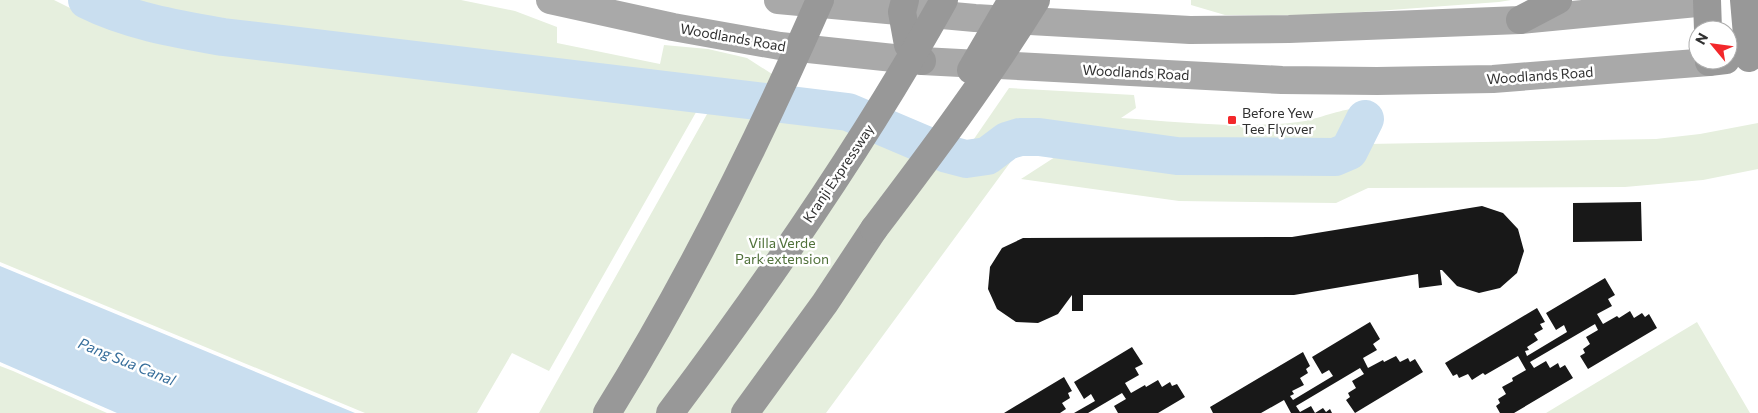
<svg xmlns="http://www.w3.org/2000/svg" width="1758" height="413" font-family="Commissioner,sans-serif">
  <rect width="100%" height="100%" fill="#fff"/>
  <path fill="#e6efde" d="M0,0H54L96,21L175,47L699,107L549,371L512,353L477,413H365L0,262Z
    M105,0H461L515,11L557,27V43L660,64L664,45L708,49L747,58L772,74L763,95L384,47L223,29L165,19L139,12Z
    M1191,0H1511L1499,2L1322,15H1225L1191,5Z
    M1009,88L1134,95L1136,108L1121,118C1182,122 1244,130 1305,121C1315,119 1347,108 1353,109L1342,134L1334,146L1321,152L1178,148L1039,129H1016L1002,135L981,148L965,152Z
    M711,107L834,122L846,125L947,170L973,176L990,172L1012,160L826,413H539Z
    M1758,123V169L1703,180L1625,187L1368,188L1336,203L1179,201L1021,179L1055,157L1184,170L1328,172L1358,160L1367,144L1656,139L1700,134Z
    M1697,322L1750,413H1546Z
    M0,366L13,371L107,413H0Z"/>
  <path fill="#c9deef" d="M0,266L355,413H117L0,362Z"/>
  <g fill="none" stroke-linecap="round" stroke-linejoin="round">
    <path stroke="#c9deef" stroke-width="38" d="M87,0C129,21 177,29 223,37L848,112L947,154L966,159L987,156L1007,141L1020,137H1039L1177,156L1335,157L1349,151L1365,119"/>
  </g>
  <path fill="#181818" d="M1641,202L1642,241L1573,242V203Z
    M1482,206L1503,213L1518,229L1524,251L1517,273L1500,288L1479,293L1457,286L1442,270H1440L1442,285L1419,288L1418,274L1294,295H1083V311H1072V295L1058,314L1038,323L1016,322L997,309L988,289L990,267L1002,248L1023,238L1292,237Z
    M1605,278L1615,295L1608,299L1612,306L1597,314L1603,324L1617,316L1619,318L1630,311L1634,318L1642,313L1645,317L1649,314L1657,328L1588,369L1580,356L1585,353L1583,349L1590,344L1586,337L1598,330L1595,324L1530,362L1534,368L1546,361L1550,368L1558,363L1560,368L1565,365L1573,378L1514,413H1500L1496,406L1500,403L1498,399L1506,394L1502,387L1513,381L1512,378L1526,370L1518,356L1485,375L1483,373L1472,380L1468,374L1459,378L1457,374L1453,376L1445,363L1537,308L1545,322L1540,324L1543,329L1534,334L1538,340L1527,347L1529,350L1525,351L1527,356L1567,332L1564,325L1556,330L1546,313Z
    M1370,322L1380,339L1373,344L1377,350L1363,358L1368,368L1383,360L1384,362L1396,356L1400,362L1408,358L1410,362L1415,359L1423,372L1355,413L1346,400L1350,397L1348,393L1356,388L1352,381L1364,374L1360,368L1296,406L1300,412L1311,406L1315,413L1323,408L1326,412L1330,409L1332,413H1291L1284,400L1261,413H1213L1210,407L1303,352L1310,366L1306,369L1308,373L1300,378L1304,385L1292,391L1294,394L1290,396L1293,400L1333,376L1329,370L1322,374L1312,357Z
    M1132,347L1143,364L1135,368L1139,375L1125,383L1131,393L1145,385L1146,387L1158,380L1162,387L1170,382L1172,386L1177,384L1185,397L1158,413H1118L1114,406L1126,399L1122,393L1088,413H1074L1095,401L1091,394L1084,399L1074,382Z
    M1064,377L1072,391L1068,393L1070,398L1062,403L1066,409L1060,413H1004Z"/>
  <g fill="none" stroke-linecap="round" stroke-linejoin="round">
    <path stroke="#a9a9a9" stroke-width="28" d="M550,0L673,27L780,46L922,61L1282,80L1377,81L1493,79L1709,62
      M778,0L975,18L1190,30L1289,29L1520,20L1707,2"/>
    <path stroke="#989898" stroke-width="28" d="M905,0L902,12L908,45L922,61
      M1707,0L1708,30
      M1744,0L1749,58
      M1520,20L1558,0
      M1709,60V62L1726,60
      M745,413L825,303L874,229"/>
    <path stroke="#989898" stroke-width="28" d="M971,70L1012,0
      M874,229C931,154 987,79 1036,0
      M607,413C689,281 758,142 820,0
      M670,413C769,281 864,144 944,0"/>
  </g>
  <rect fill="#f3282b" stroke="#fff" stroke-width="2" x="1227" y="115" width="10" height="10" rx="2.5"/>
  <g text-anchor="middle" dominant-baseline="central" stroke-width="5" stroke-linejoin="round" paint-order="stroke">
    <g font-size="14" fill="#313131" stroke="#fff">
      <text transform="translate(733 37) rotate(10)">Woodlands Road</text>
      <text transform="translate(1136 72) rotate(3)">Woodlands Road</text>
      <text transform="translate(1540 75) rotate(-4)">Woodlands Road</text>
      <text transform="translate(838 173) rotate(-56)">Kranji Expressway</text>
    </g>
    <g font-size="14" fill="#313131" stroke="#fff" text-anchor="start">
      <text x="1242" y="112">Before Yew<tspan x="1242" dy="16">Tee Flyover</tspan></text>
    </g>
    <g font-size="14" fill="#50713a" stroke="#fff">
      <text x="782" y="242">Villa Verde<tspan x="782" dy="16">Park extension</tspan></text>
    </g>
    <g font-size="15" font-style="italic" fill="#376e9b" stroke="#fff">
      <text transform="translate(127 361) rotate(22)">Pang Sua Canal</text>
    </g>
  </g>
  <g transform="translate(1713 45) rotate(299)"><circle r="24" fill="#ffffff" stroke="#adadad"/>
  <path d="M0-4L9 19L0 12L-9 19Z" fill="#f3282b"/>
  <text y="-8" font-size="14" font-weight="bold" text-anchor="middle" fill="#313131">N</text>
  </g>
</svg>
